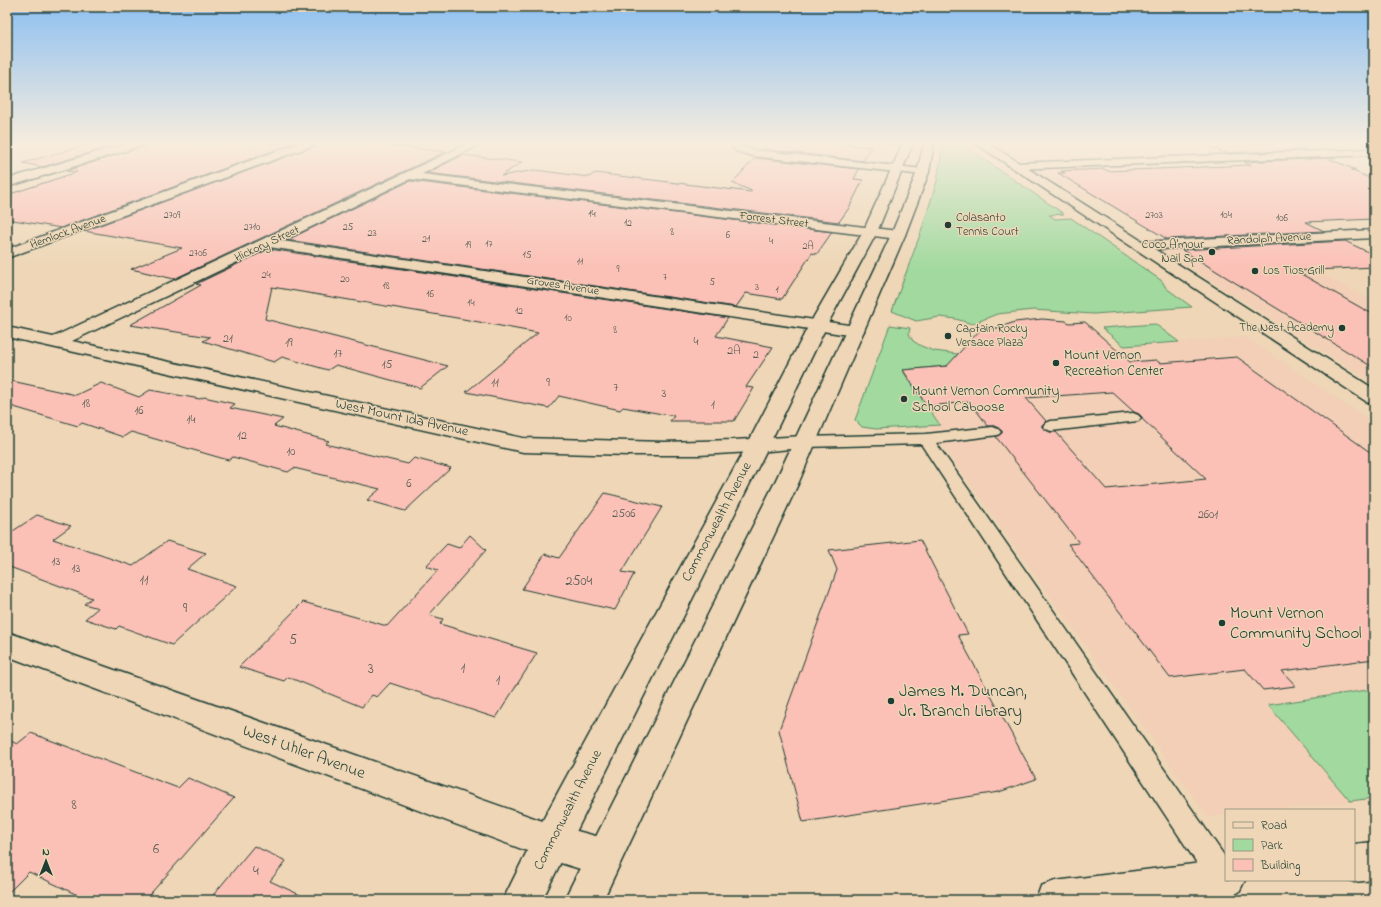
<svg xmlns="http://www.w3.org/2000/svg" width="1381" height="907" font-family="'Indie Flower',sans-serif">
  <rect width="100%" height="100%" fill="#eed6b6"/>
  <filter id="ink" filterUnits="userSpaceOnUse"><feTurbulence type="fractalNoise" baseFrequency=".025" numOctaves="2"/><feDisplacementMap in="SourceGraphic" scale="8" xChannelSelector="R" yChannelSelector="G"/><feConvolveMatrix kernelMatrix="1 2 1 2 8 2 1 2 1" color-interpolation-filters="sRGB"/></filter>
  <g filter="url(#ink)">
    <path fill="#f2cfb6" d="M992,143H1159L1188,157L1122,160L1182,190L1175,194L1079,198Z
      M1248,235L1374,302V383L1145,239Z
      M1246,337L1374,424V799L1270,810H1226V815L1208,817L929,426L940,425L927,406L1160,388L1114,348Z"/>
    <path fill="#a1d99e" stroke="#608b69" d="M943,143H960L1064,214L1049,215L1055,219L1071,218L1162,281L1166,288L1192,307L1093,314L1033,310L997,314L972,324L956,319L940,317L916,321L892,311L921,232L937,181Z
      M1155,324L1179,342L1124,346L1102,328Z
      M890,325L910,328L909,334L913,341L921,346L934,351L958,354L979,363L902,370L940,425L876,429L862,427L855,420Z
      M1374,689V798L1350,801L1268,705Z"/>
    <path fill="#fbc0b6" stroke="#1f3d34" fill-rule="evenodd" d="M93,143H122L43,167L23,163Z
      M146,143H294L61,228L7,219V195L77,172L66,171L144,146Z
      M316,143H373L445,152L174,279L131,269L182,248L84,231L315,146Z
      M768,143H830L871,147L863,161L763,149Z
      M1201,143H1291L1307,150L1224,153Z
      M463,155L522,162L501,176L535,170L589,177L595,173L751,192L752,191L732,183L755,158L859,169L854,179L863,180L849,208L839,222L427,173Z
      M1327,158L1356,170H1351L1374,180V219L1306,222L1324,231L1167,239L1058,173H1065L1061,171L1104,169L1108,171L1251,165L1244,162Z
      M410,181L832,232L817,254L812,253L782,299L746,293L736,307L287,240Z
      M1345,241L1374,255V267L1296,271L1374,315V368L1182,250Z
      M269,249L728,318L716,336L773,347L746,387L754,388L734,421H670L674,416L623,407L620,410L559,396L549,408L466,392L538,333L463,319L272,287L265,319L448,366L420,388L336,365L328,370L282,357L274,362L203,341L210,337L130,325L201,285L196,284Z
      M1042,319L1066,321L1069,323L1085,322L1130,362L1156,360L1160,363L1237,357L1374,455V659L1282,671L1296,686L1263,690L1245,669L1170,678L1068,544L1079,543L996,437L1002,433V431L994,426H988L970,402L927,406L903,370L947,366L981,329L997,328L1015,322ZM1112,392L1134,412L1139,414L1142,417V419L1206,479L1106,489L1056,432H1050L1042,427V425L1046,421L1026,398Z
      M7,380L76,395L101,383L139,397L150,390L200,399L204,397L235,404L230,408L283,419L274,426L329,441L325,444L408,464L414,458L451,468L405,511L367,500L380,489L294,468L288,472L233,457L229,460L221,458L131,432L123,437L82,423L78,426L7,405Z
      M605,493L662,507L622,572L634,574L615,610L522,589L545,554L559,558Z
      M37,515L71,526L53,539L133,566L167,541L206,553L187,569L237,586L172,645L119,626L116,629L85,619L98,608L84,604L92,598L7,566V535Z
      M470,535L486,550L429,615L443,619L440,624L537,653L496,718L390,683L377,697L372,695L362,707L288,677L284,681L239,667L303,602L387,626L438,570L426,566L447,544L459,548Z
      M920,540L968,634L958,635L1036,779L999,792L803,822L779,730L837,570L829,550Z
      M31,733L178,788L188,778L234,798L145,900H88L29,872L7,894V739L17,744Z
      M254,846L286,861L270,881L311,900H209Z"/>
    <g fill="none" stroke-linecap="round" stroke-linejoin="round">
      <g stroke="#1f3d34" stroke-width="3">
        <path id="service" d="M890,143H910L912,145L908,147Z
          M1133,413L1138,415L1141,418L1138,421L1051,431L1046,429L1043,426L1046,423L1051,421Z
          M993,427L998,429L1001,432L998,435L936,443L1226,858V880H1237L1234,889L1224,893L1214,889L921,444L804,447L798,445L796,442L798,439L804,437L926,434Z"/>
      </g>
      <g stroke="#1f3d34" stroke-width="3">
        <path id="minor" d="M128,143H145L144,145L7,187V179Z
          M299,143H315L314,145L7,258V249Z
          M469,143H483L422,174L898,231L903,232L905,235L903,238L898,239L410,179L282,241L855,326L861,327L864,331L861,335L855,336L269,247L72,341L523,438L664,442L734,440L804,436L812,437L815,442L812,447L769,451L699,455H629L523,452L7,337V327L53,337Z
          M730,143H741L744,147L754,150L923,169L927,170L929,172L927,174L923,175L753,156L736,151Z
          M1374,149V155L1015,169L1009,166L1015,163Z
          M1374,230V238L1140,250L1135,249L1133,246L1135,243L1140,242Z
          M7,632L551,824L603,838L616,844L622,857L616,870L603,876L551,860L7,656Z
          M1374,842V880L1354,882L1350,880H1354V844Z
          M1226,860V880H1245L1239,892L1226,898L1210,900H1036L1041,886L1055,881Z"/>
      </g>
      <g stroke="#1f3d34" stroke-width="3">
        <path id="tertiary" d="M903,143H913L877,232L827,325L768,447L542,900H503L538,829L746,447L809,325L863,232Z
          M924,143H934L929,172L905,235L798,484L603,900H564L774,484L891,235L917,172Z"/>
      </g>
      <g stroke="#1f3d34" stroke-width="3">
        <path id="secondary" d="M975,143H988L1374,389V404L1367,402Z"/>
      </g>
      <use href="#service" fill="#eed6b6" fill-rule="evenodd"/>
      <use href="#minor" fill="#eed6b6" fill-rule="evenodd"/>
      <use href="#tertiary" fill="#eed6b6" fill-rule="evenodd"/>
      <use href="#secondary" fill="#eed6b6" fill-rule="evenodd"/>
    </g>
  </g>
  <linearGradient id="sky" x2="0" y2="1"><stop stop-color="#8dc0f1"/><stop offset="0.53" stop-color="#f7edde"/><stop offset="1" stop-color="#f7edde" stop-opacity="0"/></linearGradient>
  <rect width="1381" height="270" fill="url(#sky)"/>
  <g fill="#1f3d34" stroke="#eed6b6" stroke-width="1.5">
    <circle cx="948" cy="225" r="4"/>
    <circle cx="1212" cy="252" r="4"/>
    <circle cx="1255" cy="271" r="4"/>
    <circle cx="1342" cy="328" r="4"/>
    <circle cx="948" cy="336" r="4"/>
    <circle cx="1056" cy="363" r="4"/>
    <circle cx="904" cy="399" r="4"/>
    <circle cx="1222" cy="623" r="4"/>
    <circle cx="891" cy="701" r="4"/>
  </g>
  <g text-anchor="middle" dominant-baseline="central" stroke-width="3" stroke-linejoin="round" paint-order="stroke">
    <g font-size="10" fill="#565e54">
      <text x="592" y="214">14</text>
      <text x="172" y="215">2709</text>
      <text x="1154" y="215">2703</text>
      <text x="1226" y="215">104</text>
      <text x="1282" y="218">106</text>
      <text x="628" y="223">12</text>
      <text x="252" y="227">2710</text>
      <text x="348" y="227">25</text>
      <text x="672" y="232">8</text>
      <text x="372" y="233">23</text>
      <text x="728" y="235">6</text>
      <text x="426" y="239">21</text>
      <text x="771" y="241">4</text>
      <text x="489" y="244">17</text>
      <text x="468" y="245">19</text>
      <text x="808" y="246">2A</text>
      <text x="198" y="253">2706</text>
      <text x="527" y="255">15</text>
      <text x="580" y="262">11</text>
      <text x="618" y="269">9</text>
      <text x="266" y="275">24</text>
      <text x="665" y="277">7</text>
      <text x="345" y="279">20</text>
      <text x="712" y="282">5</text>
      <text x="386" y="286">18</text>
      <text x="757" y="287">3</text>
      <text x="777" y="290">1</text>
      <text x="430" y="294">16</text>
      <text x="471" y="303">14</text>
      <text x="519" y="311">12</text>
      <text x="568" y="318">10</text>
      <text x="615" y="330">8</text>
    </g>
    <g font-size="12" fill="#1f3d34" stroke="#eed6b6" text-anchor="start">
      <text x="956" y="218">Colasanto<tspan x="956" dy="14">Tennis Court</tspan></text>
      <text x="1204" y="245" text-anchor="end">Coco A'mour<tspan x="1204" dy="14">Nail Spa</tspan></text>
      <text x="1263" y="271">Los Tios Grill</text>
      <text x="1334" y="328" text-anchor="end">The Nest Academy</text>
      <text x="956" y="329">Captain Rocky<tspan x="956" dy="14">Versace Plaza</tspan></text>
    </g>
    <g font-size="12" fill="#1f3d34" stroke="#eed6b6">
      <text transform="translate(774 220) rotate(7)">Forrest Street</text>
      <text transform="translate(68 232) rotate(-20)">Hemlock Avenue</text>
      <text transform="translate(1269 239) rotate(-3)">Randolph Avenue</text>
      <text transform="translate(267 244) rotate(-25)">Hickory Street</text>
      <text transform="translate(563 286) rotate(9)">Groves Avenue</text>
    </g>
    <g font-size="12" fill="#565e54">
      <text x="228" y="339">21</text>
      <text x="696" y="342">4</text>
      <text x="289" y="343">19</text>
      <text x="734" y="351">2A</text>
      <text x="338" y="354">17</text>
      <text x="756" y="355">2</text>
      <text x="387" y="365">15</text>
      <text x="495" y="383">11</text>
      <text x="548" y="383">9</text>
      <text x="616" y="388">7</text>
      <text x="664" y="394">3</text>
      <text x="86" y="404">18</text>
      <text x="713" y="405">1</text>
      <text x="139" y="411">16</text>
      <text x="191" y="420">14</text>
      <text x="242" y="436">12</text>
      <text x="291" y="452">10</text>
      <text x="409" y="484">6</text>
      <text x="624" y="514">2506</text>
      <text x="1208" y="515">2601</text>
      <text x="56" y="562">13</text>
      <text x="76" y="569">13</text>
    </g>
    <g font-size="14" fill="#1f3d34" stroke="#eed6b6" text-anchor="start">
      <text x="1064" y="355">Mount Vernon<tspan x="1064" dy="16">Recreation Center</tspan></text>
      <text x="912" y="391">Mount Vernon Community<tspan x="912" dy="16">School Caboose</tspan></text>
    </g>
    <g font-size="14" fill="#1f3d34" stroke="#eed6b6">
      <text transform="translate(402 418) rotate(12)">West Mount Ida Avenue</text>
      <text transform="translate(717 522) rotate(-62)">Commonwealth Avenue</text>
      <text transform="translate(568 810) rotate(-63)">Commonwealth Avenue</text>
    </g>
    <g font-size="14" fill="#565e54">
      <text x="144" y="580">11</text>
      <text x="579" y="581">2504</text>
      <text x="185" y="608">9</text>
      <text x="293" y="640">5</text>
      <text x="463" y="668">1</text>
      <text x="371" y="669">3</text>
      <text x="498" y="680">1</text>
      <text x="74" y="805">8</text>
      <text x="156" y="849">6</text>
      <text x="256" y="871">4</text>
    </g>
    <g font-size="17" fill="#1f3d34" stroke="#eed6b6" text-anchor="start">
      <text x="1230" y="613">Mount Vernon<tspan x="1230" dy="20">Community School</tspan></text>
      <text x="899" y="691">James M. Duncan,<tspan x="899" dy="20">Jr. Branch Library</tspan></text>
    </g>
    <g font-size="17" fill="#1f3d34" stroke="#eed6b6">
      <text transform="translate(304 752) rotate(20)">West Uhler Avenue</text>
    </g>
  </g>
  <rect width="1381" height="907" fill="none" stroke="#eed6b6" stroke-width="24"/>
  <rect x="12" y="12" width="1357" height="883" fill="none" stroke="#1f3d34" stroke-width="1.5" filter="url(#ink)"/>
  <rect x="1225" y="809" width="130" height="72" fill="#eed6b6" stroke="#9b9982"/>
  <rect x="1233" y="822" width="20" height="6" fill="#eed6b6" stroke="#9b9982"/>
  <text x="1261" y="829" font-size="12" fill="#1f3d34">Road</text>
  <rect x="1233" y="839" width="20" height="12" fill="#a1d99e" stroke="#9b9982"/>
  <text x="1261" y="849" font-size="12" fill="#1f3d34">Park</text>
  <rect x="1233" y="859" width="20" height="12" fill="#fbc0b6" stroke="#9b9982"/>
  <text x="1261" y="869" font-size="12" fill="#1f3d34">Building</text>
  <g transform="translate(46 861)" stroke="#eed6b6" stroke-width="3" paint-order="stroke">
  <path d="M0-3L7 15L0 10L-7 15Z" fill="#1f3d34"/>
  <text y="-6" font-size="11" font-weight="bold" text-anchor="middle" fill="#1f3d34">N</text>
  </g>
</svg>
